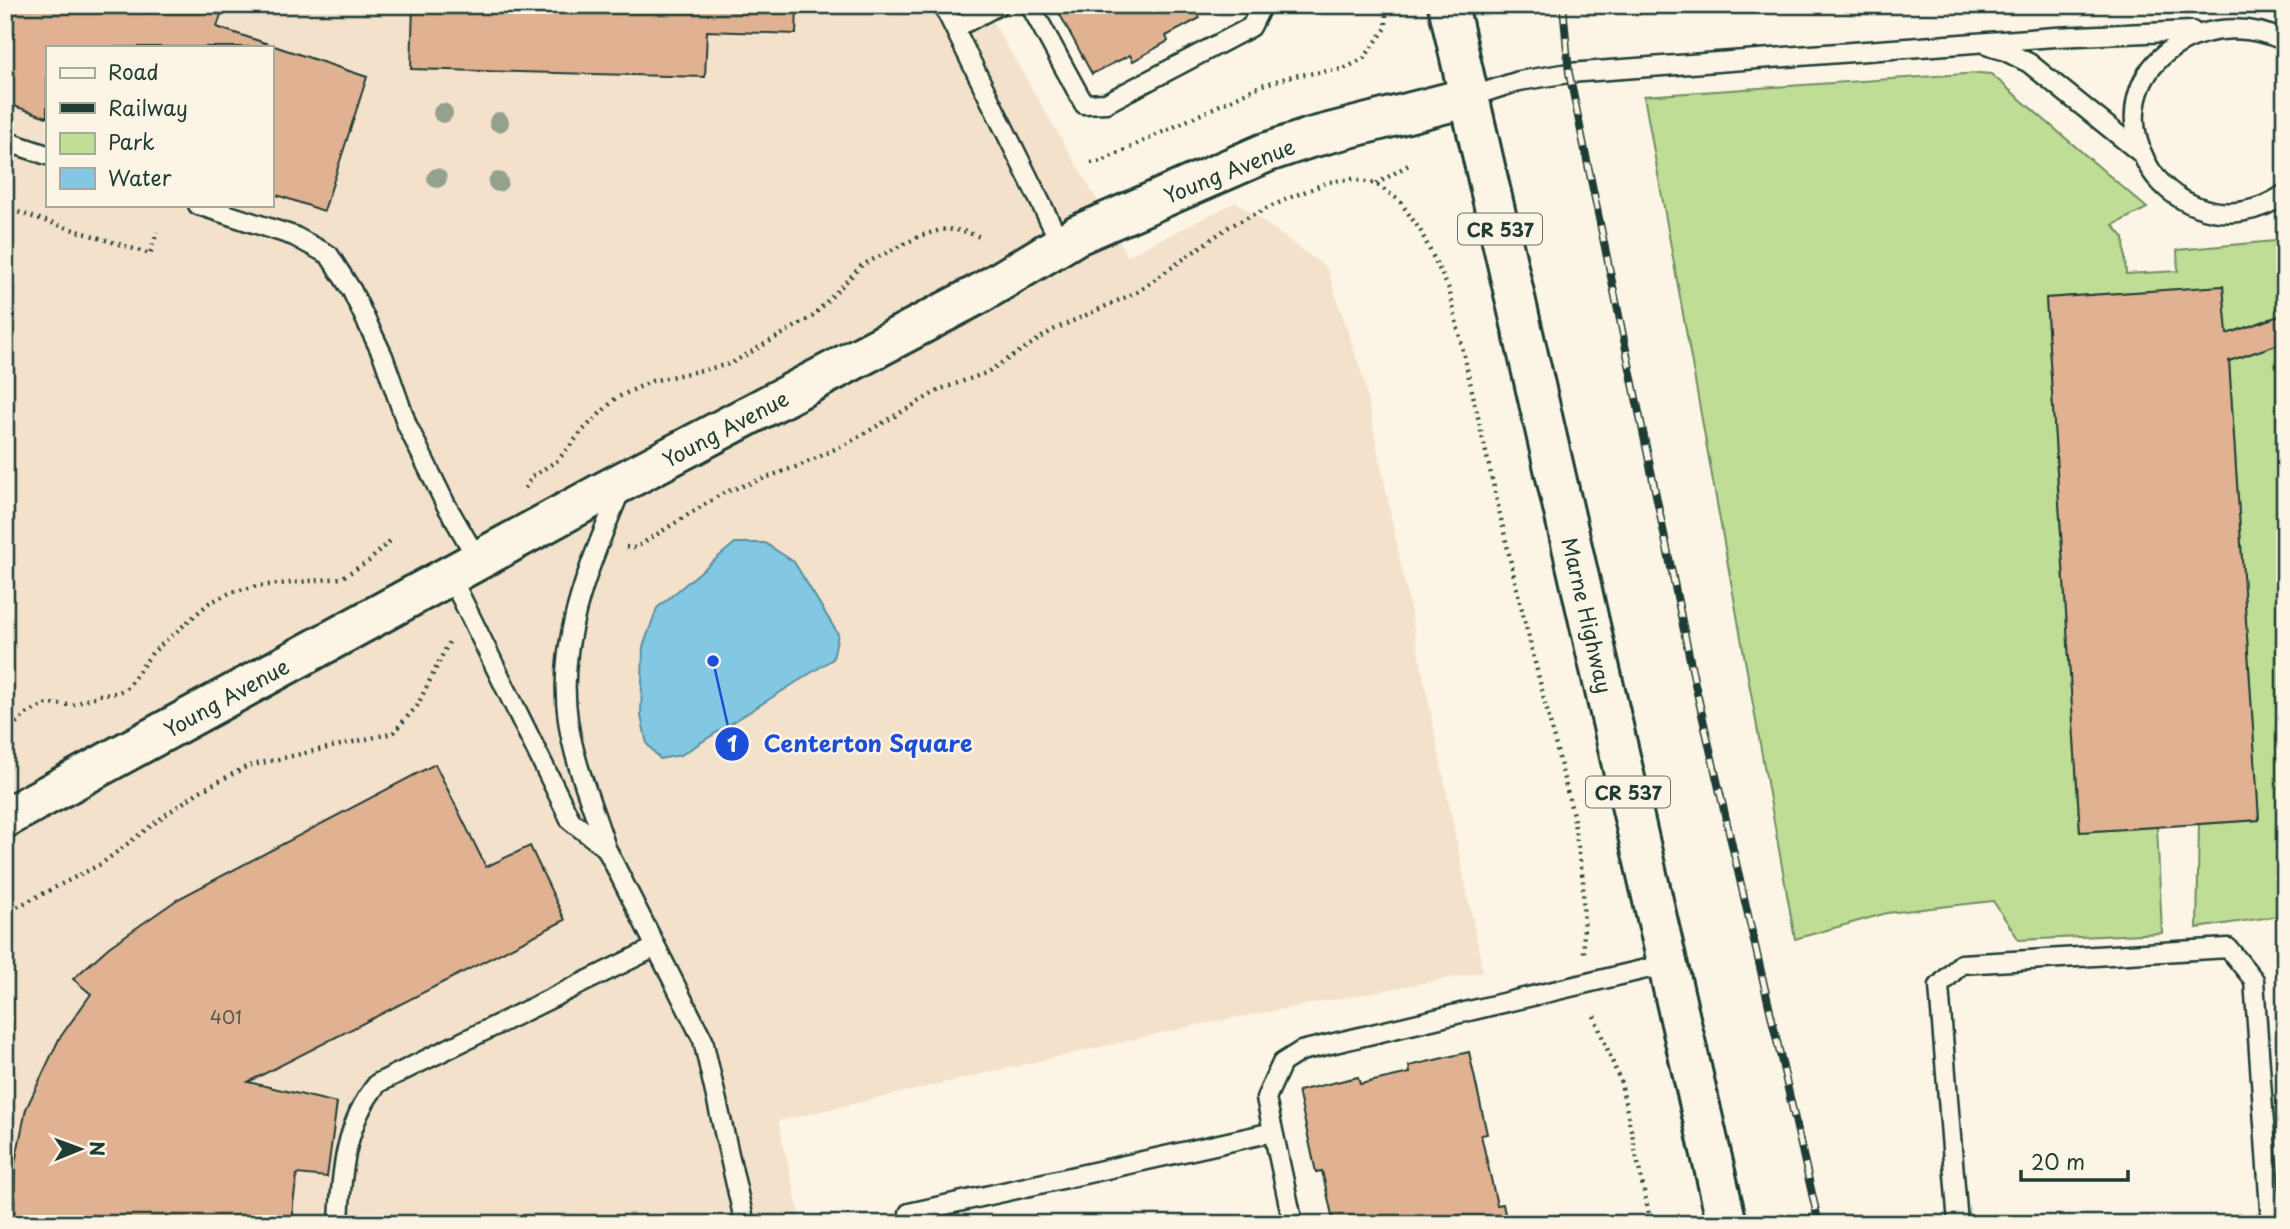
<svg xmlns="http://www.w3.org/2000/svg" width="2290" height="1229" font-family="'Playpen Sans',sans-serif">
  <rect width="100%" height="100%" fill="#fcf5e5"/>
  <filter id="ink" filterUnits="userSpaceOnUse"><feTurbulence type="fractalNoise" baseFrequency=".0143" numOctaves="2"/><feDisplacementMap in="SourceGraphic" scale="14" xChannelSelector="R" yChannelSelector="G"/><feConvolveMatrix kernelMatrix="1 2 1 2 8 2 1 2 1" color-interpolation-filters="sRGB"/></filter>
  <g filter="url(#ink)">
    <path fill="#f4e1cc" fill-rule="evenodd" d="M5,5H983L1108,219L1127,256L1236,202L1327,268L1364,381L1483,972L1197,1025L778,1121L802,1224H5ZM47,47H271V205H47Z"/>
    <path fill="#bfdd95" stroke="#6f8d64" stroke-width="2" d="M1979,73L1991,74L2147,208L2113,225L2124,238L2126,274L2178,271L2177,250L2285,240V314L2227,334L2223,286L2046,298L2080,832L2157,827L2162,933L2019,940L1993,901L1887,913L1795,939L1644,96Z
      M2285,342V915L2197,928L2199,824L2259,820L2229,361Z"/>
    <path fill="#82c8e3" stroke="#5a909d" stroke-width="2" d="M735,543H765L794,562L838,634L833,659L681,755L660,759L647,744L641,716L643,647L657,608Z"/>
    <path fill="#e1b292" stroke="#1f3d34" stroke-width="2" d="M5,5H224L217,27L367,77L324,211L271,193V47H47V117L5,103Z
      M413,5H797L796,34L707,31L705,77L411,69Z
      M1069,5H1194L1200,18L1166,36L1168,41L1133,61L1130,55L1092,74L1058,11Z
      M2223,286L2227,334L2285,314V342L2229,361L2259,820L2080,832L2046,298Z
      M435,764L486,867L530,846L565,920L248,1082L337,1103L327,1177L297,1174L293,1204V1224H14L15,1163L26,1109L59,1039L91,994L73,979L109,947L178,899Z
      M1469,1052L1487,1134L1481,1135L1497,1205L1503,1204L1507,1224H1334L1322,1171L1316,1172L1298,1091L1358,1077L1360,1084L1410,1073L1409,1066Z"/>
    <g fill="none" stroke-linecap="round" stroke-linejoin="round">
      <g stroke="#1f3d34" stroke-width="23">
        <path id="lane" d="M943,5L1061,244
          M1030,5L1084,104L1106,103L1251,27L1262,5
          M955,28L999,5
          M2285,41C2200,0 2101,72 2146,162C2157,183 2176,199 2198,207C2228,218 2259,212 2285,194
          M1989,46L2003,50L2029,63L2142,154
          M1470,97L1519,81L1569,73L2055,37L2192,31
          M5,141L47,155
          M198,205L294,236L329,255L352,291L383,356L407,425L445,503L478,560
          M450,575L571,821L606,848L703,1040L745,1224
          M606,848C593,806 574,764 568,720C556,639 591,562 621,489
          M339,1224C341,1174 345,1122 378,1083L656,947
          M911,1224L909,1213L1273,1132
          M1293,1224L1266,1098L1282,1063L1301,1051L1667,964
          M1958,1224L1939,986L1961,964L2228,948L2254,980L2271,1224"/>
      </g>
      <g stroke="#1f3d34" stroke-width="44">
        <path id="secondary" d="M5,818L605,491L979,294L1077,235L1265,153L1310,138L1470,97"/>
      </g>
      <g stroke="#1f3d34" stroke-width="44">
        <path id="primary" d="M1448,5L1727,1224"/>
      </g>
      <path stroke="#1f3d34" stroke-width="4.5" stroke-dasharray="2 5" stroke-linecap="butt" d="M1091,163L1102,161L1262,85L1293,76L1344,69L1364,58L1386,28V5
        M1376,184L1410,164
        M5,208L150,254L157,232
        M525,488L533,476L558,460L583,430L616,398L652,381L730,364L812,317L862,265L922,235L945,229L963,231L983,238
        M626,547L635,548L723,493L801,465L850,442L941,389L986,373L1053,330L1137,292L1230,226L1289,198L1329,182L1352,179L1376,184L1399,200L1420,230L1449,289L1518,594L1573,815L1583,880L1584,956
        M5,732L28,713L47,704L73,705L102,694L116,693L126,689L152,653L209,603L232,592L257,586L341,578L369,561L390,541
        M5,913L101,864L165,815L200,791L248,766L393,733L417,706L450,640
        M1594,1016L1621,1083L1651,1224"/>
      <use href="#lane" stroke="#fcf5e5" stroke-width="18"/>
      <use href="#secondary" stroke="#fcf5e5" stroke-width="38"/>
      <use href="#primary" stroke="#fcf5e5" stroke-width="38"/>
      <g stroke="#1f3d34" stroke-width="8">
        <path id="rail" d="M1563,5L1569,73L1695,684L1819,1224"/>
      </g>
      <use href="#rail" stroke="#fcf5e5" stroke-width="5" stroke-dasharray="16" stroke-linecap="butt"/>
    </g>
    <g fill="#94a18e">
      <circle cx="443" cy="113" r="10"/>
      <circle cx="499" cy="122" r="10"/>
      <circle cx="437" cy="178" r="10"/>
      <circle cx="498" cy="182" r="10"/>
    </g>
  </g>
  <g text-anchor="middle" dominant-baseline="central" stroke-width="5" stroke-linejoin="round" paint-order="stroke">
    <g font-size="18" fill="#505a4c">
      <text x="226" y="1016">401</text>
    </g>
    <g fill="#fcf5e5" stroke="#617469" stroke-width="2">
      <rect x="1458" y="213.5" width="84" height="31" rx="5"/>
      <rect x="1586" y="776.5" width="84" height="31" rx="5"/>
    </g>
    <g font-size="19" font-weight="bold" fill="#1f3d34">
      <text x="1500" y="229">CR 537</text>
      <text x="1628" y="792">CR 537</text>
    </g>
    <g font-size="21" fill="#1f3d34" stroke="#fcf5e5">
      <text transform="translate(1229 170) rotate(-22)">Young Avenue</text>
      <text transform="translate(725 428) rotate(-28)">Young Avenue</text>
      <text transform="translate(1588 615) rotate(77)">Marne Highway</text>
      <text transform="translate(226 697) rotate(-29)">Young Avenue</text>
    </g>
  </g>
  <path fill="none" stroke="#1d4ed8" stroke-width="2.5" d="M713 661L732 744"/>
  <g fill="#1d4ed8" stroke="#fcf5e5" stroke-width="2.5">
    <circle cx="713" cy="661" r="7"/>
    <circle cx="732" cy="744" r="18"/>
  </g>
  <g font-size="21" text-anchor="middle" font-weight="bold" fill="#fff">
    <text x="732" y="752">1</text>
  </g>
  <g font-size="23" text-anchor="middle" font-weight="bold" fill="#1d4ed8" stroke="#fcf5e5" stroke-width="5" stroke-linejoin="round" paint-order="stroke">
    <text x="868" y="752">Centerton Square</text>
  </g>
  <rect width="2290" height="1229" fill="none" stroke="#fcf5e5" stroke-width="28"/>
  <rect x="14" y="14" width="2262" height="1201" fill="none" stroke="#1f3d34" stroke-width="2.5" filter="url(#ink)"/>
  <rect x="46" y="46" width="228" height="161" fill="#fcf5e5" stroke="#a4ab9e" stroke-width="2"/>
  <rect x="60" y="68" width="35" height="10" fill="#fcf5e5" stroke="#a4ab9e" stroke-width="2"/>
  <text x="108" y="80" font-size="21" fill="#1f3d34">Road</text>
  <rect x="60" y="103" width="35" height="10" fill="#1f3d34" stroke="#a4ab9e" stroke-width="2"/>
  <text x="108" y="116" font-size="21" fill="#1f3d34">Railway</text>
  <rect x="60" y="133" width="35" height="21" fill="#bfdd95" stroke="#a4ab9e" stroke-width="2"/>
  <text x="108" y="150" font-size="21" fill="#1f3d34">Park</text>
  <rect x="60" y="168" width="35" height="21" fill="#82c8e3" stroke="#a4ab9e" stroke-width="2"/>
  <text x="108" y="186" font-size="21" fill="#1f3d34">Water</text>
  <g transform="translate(80 1149) rotate(89)" stroke="#fcf5e5" stroke-width="5" paint-order="stroke">
  <path d="M0-5L12 26L0 18L-12 26Z" fill="#1f3d34"/>
  <text y="-10" font-size="19" font-weight="bold" text-anchor="middle" fill="#1f3d34">N</text>
  </g>
  <path d="M2021 1170v10h107v-10" fill="none" stroke="#1f3d34" stroke-width="3.5"/>
  <text x="2031" y="1170" font-size="21" fill="#1f3d34" stroke="#fcf5e5" stroke-width="5" paint-order="stroke">20 m</text>
</svg>
